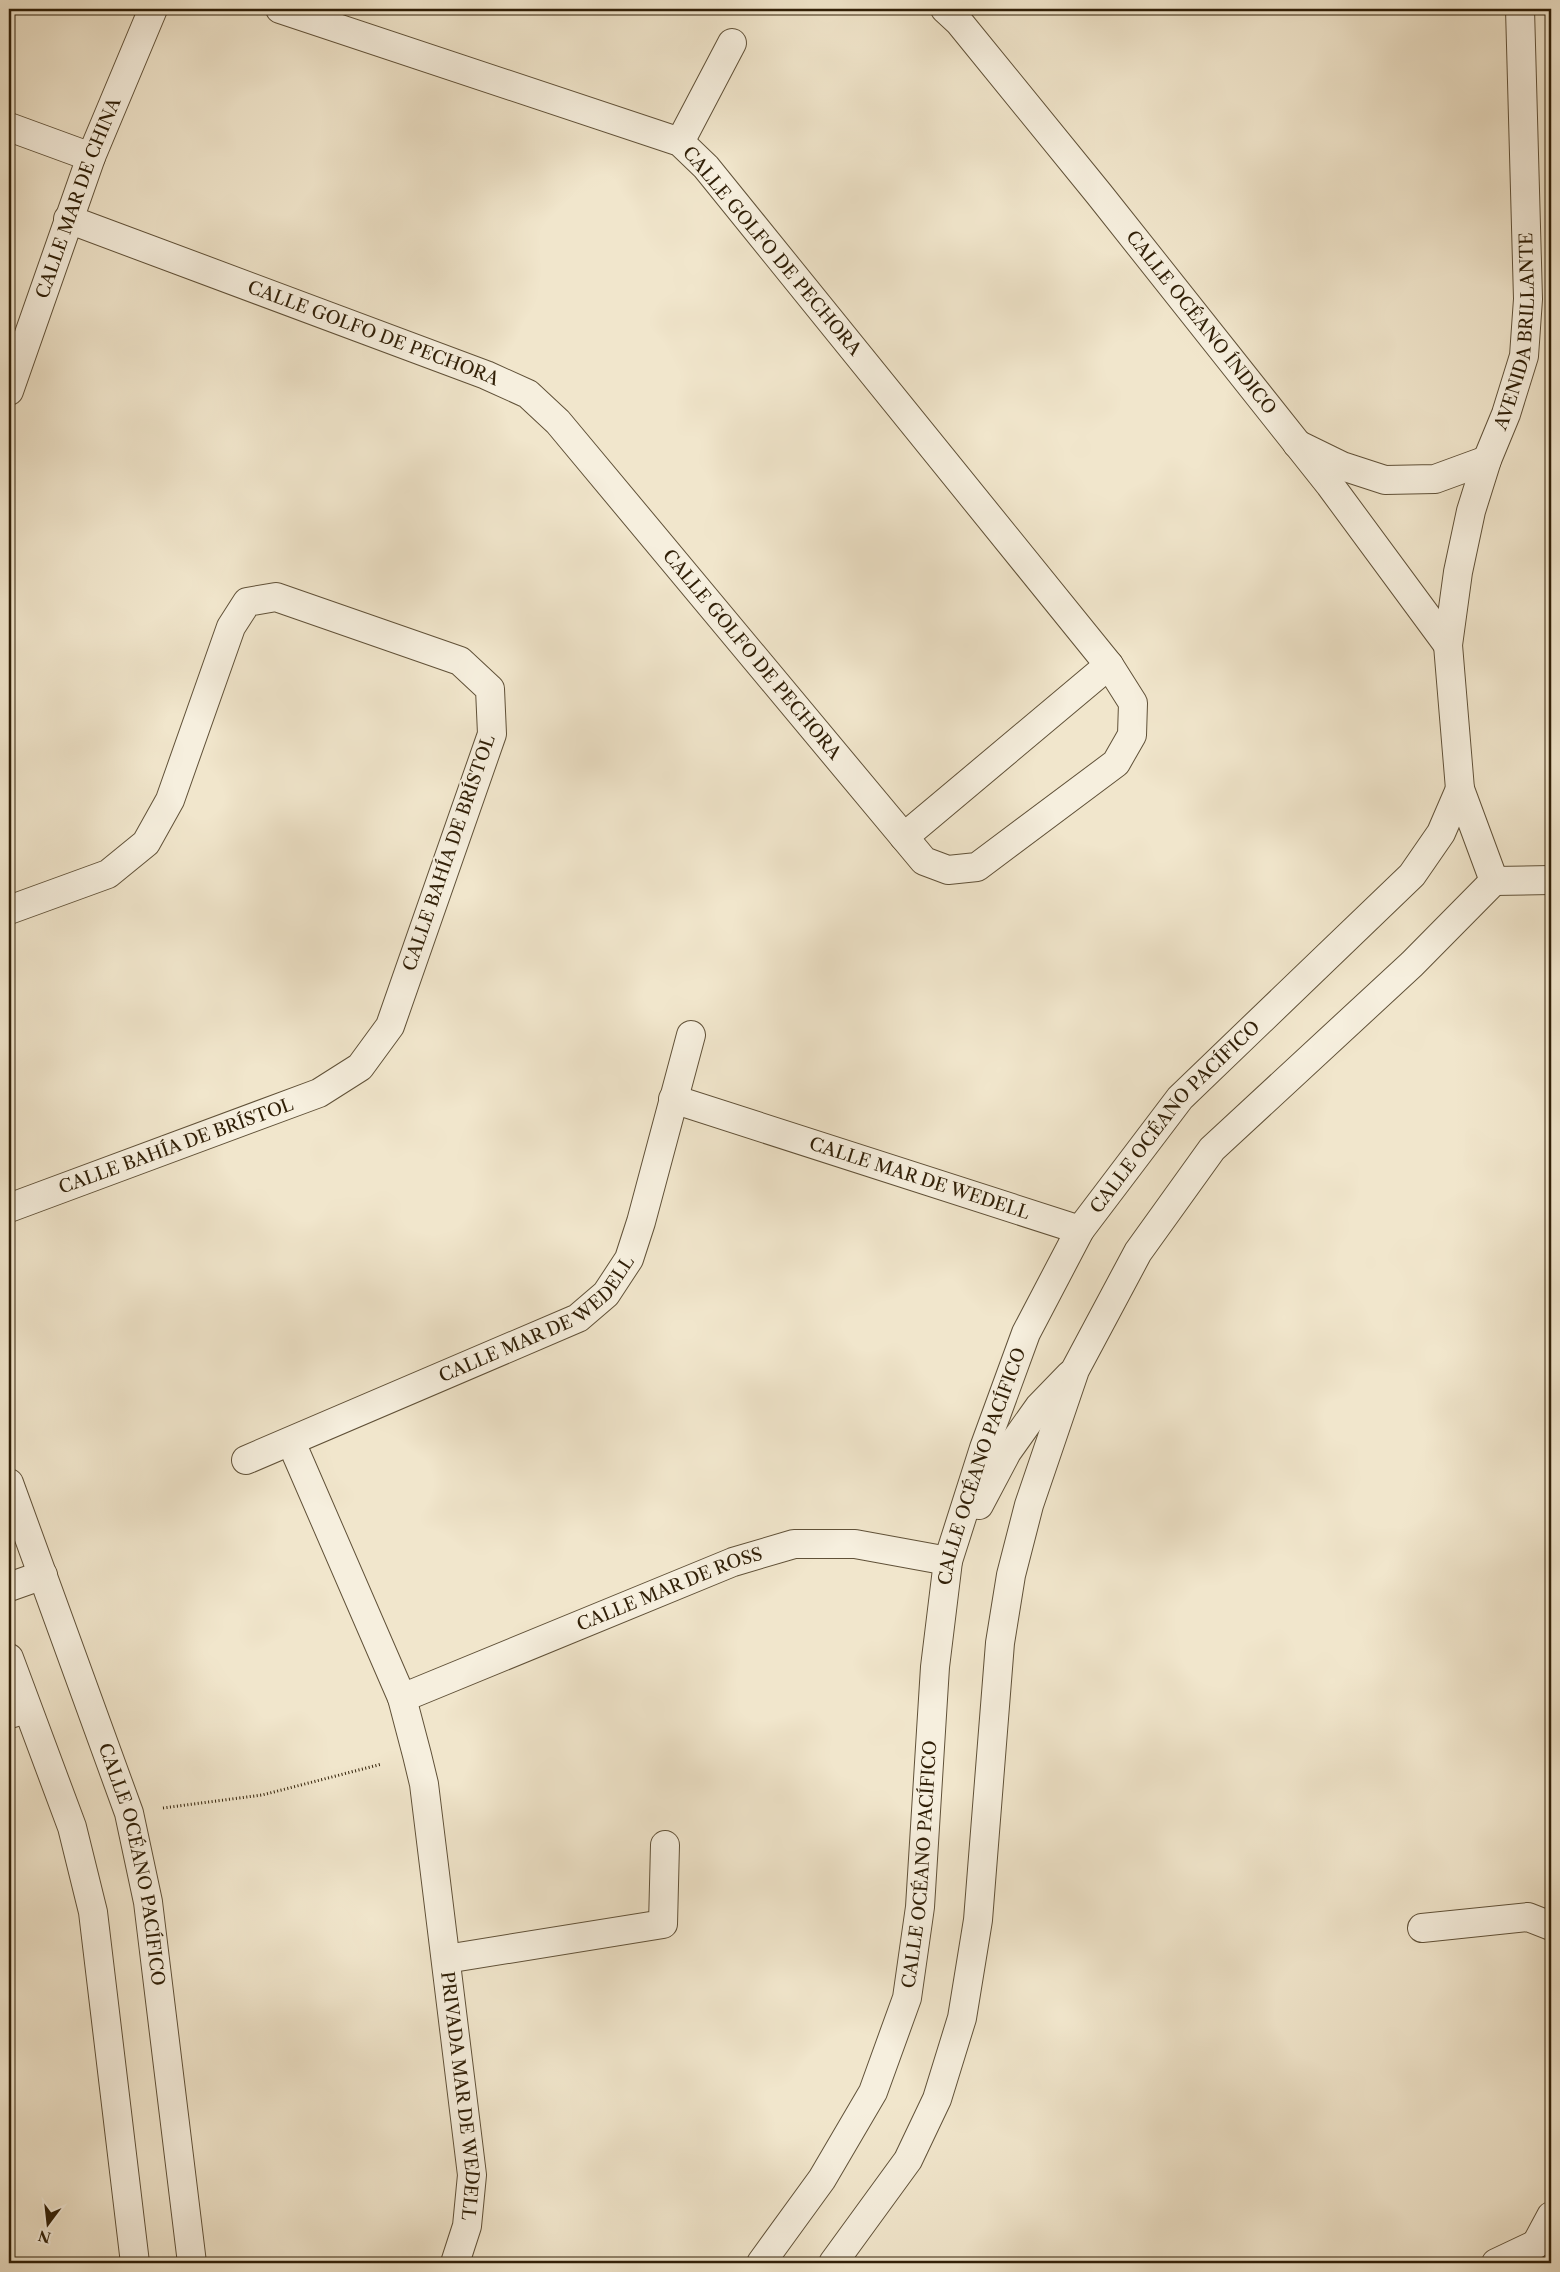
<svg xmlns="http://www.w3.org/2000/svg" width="1560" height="2272" font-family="'Libre Caslon Text',serif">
  <rect width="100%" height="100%" fill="#f1e6cc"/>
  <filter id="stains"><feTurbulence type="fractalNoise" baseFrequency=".004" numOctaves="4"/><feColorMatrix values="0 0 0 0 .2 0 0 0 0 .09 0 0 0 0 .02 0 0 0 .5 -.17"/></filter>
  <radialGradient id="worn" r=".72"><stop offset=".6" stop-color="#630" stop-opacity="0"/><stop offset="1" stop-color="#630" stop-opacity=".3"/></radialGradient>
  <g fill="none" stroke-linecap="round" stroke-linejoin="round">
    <g stroke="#605138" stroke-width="21">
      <path id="service" d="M9,1719L29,1713"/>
    </g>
    <g stroke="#605138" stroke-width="30">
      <path id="pedestrian" d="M680,142L732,43"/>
    </g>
    <g stroke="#605138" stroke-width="30">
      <g id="minor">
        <path id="s1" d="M945,9L959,22L1099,194L1330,485L1448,645"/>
        <path d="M9,127L91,157"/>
        <path id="s2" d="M68,219L486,375L528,394L558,422L924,861L948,870L977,867L1116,763L1132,735L1133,703L1109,665L706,167L680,142L280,9"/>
        <path id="s3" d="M9,391L91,157L153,9"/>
        <path d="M904,837L1109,665"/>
        <path d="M9,910L108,874L146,843L170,800L231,627L247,602L276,597L460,661L490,689L492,734L390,1026L360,1067L319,1093L9,1208"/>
        <path id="s4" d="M673,1099L1080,1230"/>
        <path id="s5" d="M291,1442L402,1698L417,1755L424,1784L472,2175L467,2226L455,2263"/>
        <path id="s6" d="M246,1460L578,1318L606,1294L629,1259L641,1222L691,1035"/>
        <path id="s7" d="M402,1698L733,1562L794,1544H855L948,1561"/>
        <path d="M1422,1928L1528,1917L1551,1926"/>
        <path d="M446,1959L663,1924L665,1845"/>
        <path d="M1536,2244L1551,2216"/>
        <path d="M1496,2263L1536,2244"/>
      </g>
    </g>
    <g stroke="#605138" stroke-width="30">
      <g id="tertiary">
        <path d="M1297,444L1342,466L1385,480L1435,479L1487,460"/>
        <path id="s8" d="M1494,881L1460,789L1448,645L1458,572L1471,511L1487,460L1506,414L1524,356L1528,299L1520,9"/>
        <path d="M1494,881L1551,880"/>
        <path id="s9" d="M9,1483L129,1813L148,1902L192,2263"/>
        <path d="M979,1505L1007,1452L1039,1407L1070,1375"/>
        <path d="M9,1587L43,1575"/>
        <path d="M9,1658L72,1827L93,1912L135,2263"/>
        <path id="s10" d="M761,2263L822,2179L873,2092L907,1998L920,1907L935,1667L948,1561L984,1448L1026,1333L1080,1230L1180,1098L1412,875L1441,833L1460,789"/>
        <path d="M833,2263L908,2160L937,2099L962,2018L978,1920L1000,1643L1011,1575L1029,1505L1075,1370L1138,1252L1212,1149L1412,964L1494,881"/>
      </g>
    </g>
    <path stroke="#301f07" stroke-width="3" stroke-dasharray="1 2.5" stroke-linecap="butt" d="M163,1808L262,1795L382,1764"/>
    <use href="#service" stroke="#f6efde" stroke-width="19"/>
    <use href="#pedestrian" stroke="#f6efde" stroke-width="28"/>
    <use href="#minor" stroke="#f6efde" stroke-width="28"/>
    <use href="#tertiary" stroke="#f6efde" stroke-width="28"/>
  </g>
  <g text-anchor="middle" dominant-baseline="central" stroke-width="4.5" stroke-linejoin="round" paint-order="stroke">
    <g font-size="18" fill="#301f07" stroke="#f6efde">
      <text stroke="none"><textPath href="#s3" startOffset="205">CALLE MAR DE CHINA</textPath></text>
      <text transform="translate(772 251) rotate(50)">CALLE GOLFO DE PECHORA</text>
      <text stroke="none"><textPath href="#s1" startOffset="405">CALLE OCÉANO ÍNDICO</textPath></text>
      <text stroke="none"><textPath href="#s8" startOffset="566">AVENIDA BRILLANTE</textPath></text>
      <text stroke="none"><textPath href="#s2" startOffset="326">CALLE GOLFO DE PECHORA</textPath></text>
      <text stroke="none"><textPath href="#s2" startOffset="836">CALLE GOLFO DE PECHORA</textPath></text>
      <text transform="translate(449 853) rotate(-71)">CALLE BAHÍA DE BRÍSTOL</text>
      <text stroke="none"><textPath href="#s10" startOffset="1249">CALLE OCÉANO PACÍFICO</textPath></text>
      <text transform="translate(176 1146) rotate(-20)">CALLE BAHÍA DE BRÍSTOL</text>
      <text stroke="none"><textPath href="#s4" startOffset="259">CALLE MAR DE WEDELL</textPath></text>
      <text stroke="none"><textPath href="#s6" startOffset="326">CALLE MAR DE WEDELL</textPath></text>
      <text stroke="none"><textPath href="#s10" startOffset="844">CALLE OCÉANO PACÍFICO</textPath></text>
      <text stroke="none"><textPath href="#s7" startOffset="289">CALLE MAR DE ROSS</textPath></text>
      <text stroke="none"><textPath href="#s10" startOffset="439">CALLE OCÉANO PACÍFICO</textPath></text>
      <text stroke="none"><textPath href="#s9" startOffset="402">CALLE OCÉANO PACÍFICO</textPath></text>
      <text stroke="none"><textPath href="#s5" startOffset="682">PRIVADA MAR DE WEDELL</textPath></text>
    </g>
  </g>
  <rect width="1560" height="2272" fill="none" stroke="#f1e6cc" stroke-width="30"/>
  <rect x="10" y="10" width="1540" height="2252" fill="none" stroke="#301f07" stroke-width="2.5"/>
  <rect x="15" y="15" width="1530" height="2242" fill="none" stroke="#301f07"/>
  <g transform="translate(48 2224) rotate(195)" stroke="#f6efde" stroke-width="4" paint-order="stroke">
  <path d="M0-4L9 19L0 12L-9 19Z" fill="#301f07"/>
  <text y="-8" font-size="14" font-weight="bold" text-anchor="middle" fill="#301f07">N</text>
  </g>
  <rect width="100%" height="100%" filter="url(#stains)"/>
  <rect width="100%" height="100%" fill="url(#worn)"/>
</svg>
